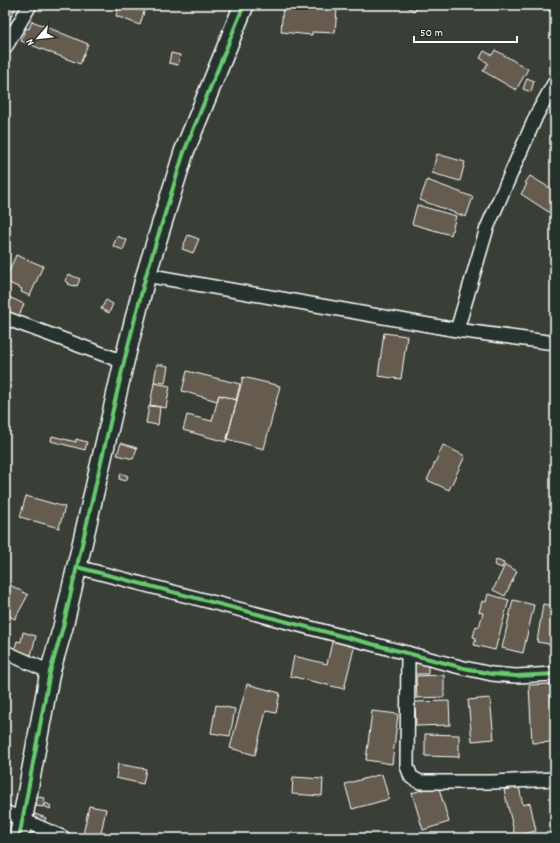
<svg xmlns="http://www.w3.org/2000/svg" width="560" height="843" font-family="Dekko,sans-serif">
  <rect width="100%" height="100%" fill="#393f37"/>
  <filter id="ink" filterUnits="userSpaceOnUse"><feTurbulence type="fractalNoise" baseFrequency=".025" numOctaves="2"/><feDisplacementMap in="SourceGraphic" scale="8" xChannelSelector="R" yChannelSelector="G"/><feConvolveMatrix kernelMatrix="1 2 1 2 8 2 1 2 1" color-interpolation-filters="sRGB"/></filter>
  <g filter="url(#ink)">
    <path fill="#655b4f" stroke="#fff" d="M5,5H17L5,28Z
      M119,5H146L140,25L116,16Z
      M283,5L337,9L335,33L312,32V35L281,32Z
      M403,5H418L415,11Z
      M32,21L88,44L80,64L21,41L26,28L29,29Z
      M495,50L528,69L516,90L483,71L488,63L480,58L484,51L492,55Z
      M171,53L180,55L178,65L169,63Z
      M527,78L534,81L531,92L523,89Z
      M437,154L465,162L460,181L432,173Z
      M530,176L555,191V216L521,194L527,184L525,183Z
      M427,180L473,197L466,217L420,200Z
      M417,205L456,216L451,235L412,224Z
      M188,235L199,239L193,253L182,249Z
      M117,236L127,240L123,250L113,246Z
      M16,255L43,266L30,296L21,292L22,289L5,281Z
      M68,274L80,279L77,286L74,285V286L68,284L69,283L65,281Z
      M5,295L24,304L19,316L5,310Z
      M106,300L113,304L109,313L101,309Z
      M384,333L407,336L401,379L378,376Z
      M157,364L168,366L165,383L154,382Z
      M187,371L240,384L236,400L219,395L217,401L182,391Z
      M243,377L280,386L264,449L227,439Z
      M154,383L170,386L166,408L150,405Z
      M219,395L237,400L226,442L183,430L187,415L212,421Z
      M149,406L160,407L158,425L146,423Z
      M52,436L76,442V439L87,442L85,450L51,441Z
      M121,443L137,448L133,459L117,455Z
      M443,445L465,456L449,490L427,480Z
      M121,473L128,476L126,481L119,479Z
      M26,496L65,507L59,528L20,517Z
      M496,560L504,563L502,568L494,565Z
      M505,565L517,571L505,596L493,590Z
      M5,582L28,595L15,619L5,614Z
      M488,594L509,600L495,650L474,645L476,638L473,637L476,626L479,627L483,613L479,612L482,601L486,602Z
      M513,600L534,605L523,653L502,648Z
      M543,604L555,606V645L537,642Z
      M23,632L36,636L31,655L14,651L17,641L21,642Z
      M333,638L355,644L344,689L290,676L294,656L327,664Z
      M413,660H428V674H412Z
      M444,675V697L417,698L416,676Z
      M247,684L280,693L276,713L266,711L255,755L230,748Z
      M554,684L555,703V742L532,743L529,685Z
      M490,698L494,739L472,741L468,700Z
      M449,701L450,725L416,726L415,702Z
      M216,705L235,709L230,736L211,733Z
      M372,711L398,714L392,764L366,760Z
      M425,734L459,735V757L425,756Z
      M118,764L146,769L143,784L116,778Z
      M382,774L389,799L352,809L345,784Z
      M293,777L323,779L322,796L292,794Z
      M438,785L449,822L423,830L412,793Z
      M519,787L523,805L530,803L536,831L515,836L504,790Z
      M37,797L45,798L43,807L36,806Z
      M46,803L51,806L50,809L44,806Z
      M89,806L106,809L100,838L83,835Z
      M35,814L46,818L43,825L33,822Z
      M537,834L538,838H519Z"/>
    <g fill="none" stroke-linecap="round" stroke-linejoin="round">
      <g stroke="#fff" stroke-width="16">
        <path id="street" d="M554,5L555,6
          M5,48L30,5
          M146,275L457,330L555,343
          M5,318L124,362
          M457,330L487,228L537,114L555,82
          M77,567L464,668L492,674L516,676L555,674
          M5,652L50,672
          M408,653L407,766L411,777L420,782H492L555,779
          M5,812L64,838"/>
      </g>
      <g stroke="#fff" stroke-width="22">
        <path id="secondary" d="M19,838L50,672L63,627L124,362L146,275L184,152L244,5"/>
      </g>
      <use href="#street" stroke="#26332d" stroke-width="13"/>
      <use href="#secondary" stroke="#26332d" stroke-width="19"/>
      <g stroke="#26332d" stroke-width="6">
        <path id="cycleway" d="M77,567L464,668L492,674L516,676L555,674
          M19,838L50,672L63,627L124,362L146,275L184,152L244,5"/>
      </g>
      <use href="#cycleway" stroke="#67ca6e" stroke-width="4"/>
    </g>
  </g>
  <rect width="560" height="843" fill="none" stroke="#26332d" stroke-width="20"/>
  <rect x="10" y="10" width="540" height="823" fill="none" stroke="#fff" stroke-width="1.5" filter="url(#ink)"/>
  <g transform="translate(38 38) rotate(242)" stroke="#26332d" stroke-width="3" paint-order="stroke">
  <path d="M0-3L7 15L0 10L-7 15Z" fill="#ffffff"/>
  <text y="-6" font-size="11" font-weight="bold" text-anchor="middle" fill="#ffffff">N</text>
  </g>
  <path d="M414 36v6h103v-6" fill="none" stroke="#ffffff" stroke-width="2"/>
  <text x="420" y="36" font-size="12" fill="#ffffff" stroke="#26332d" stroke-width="3" paint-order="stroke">50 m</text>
</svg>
